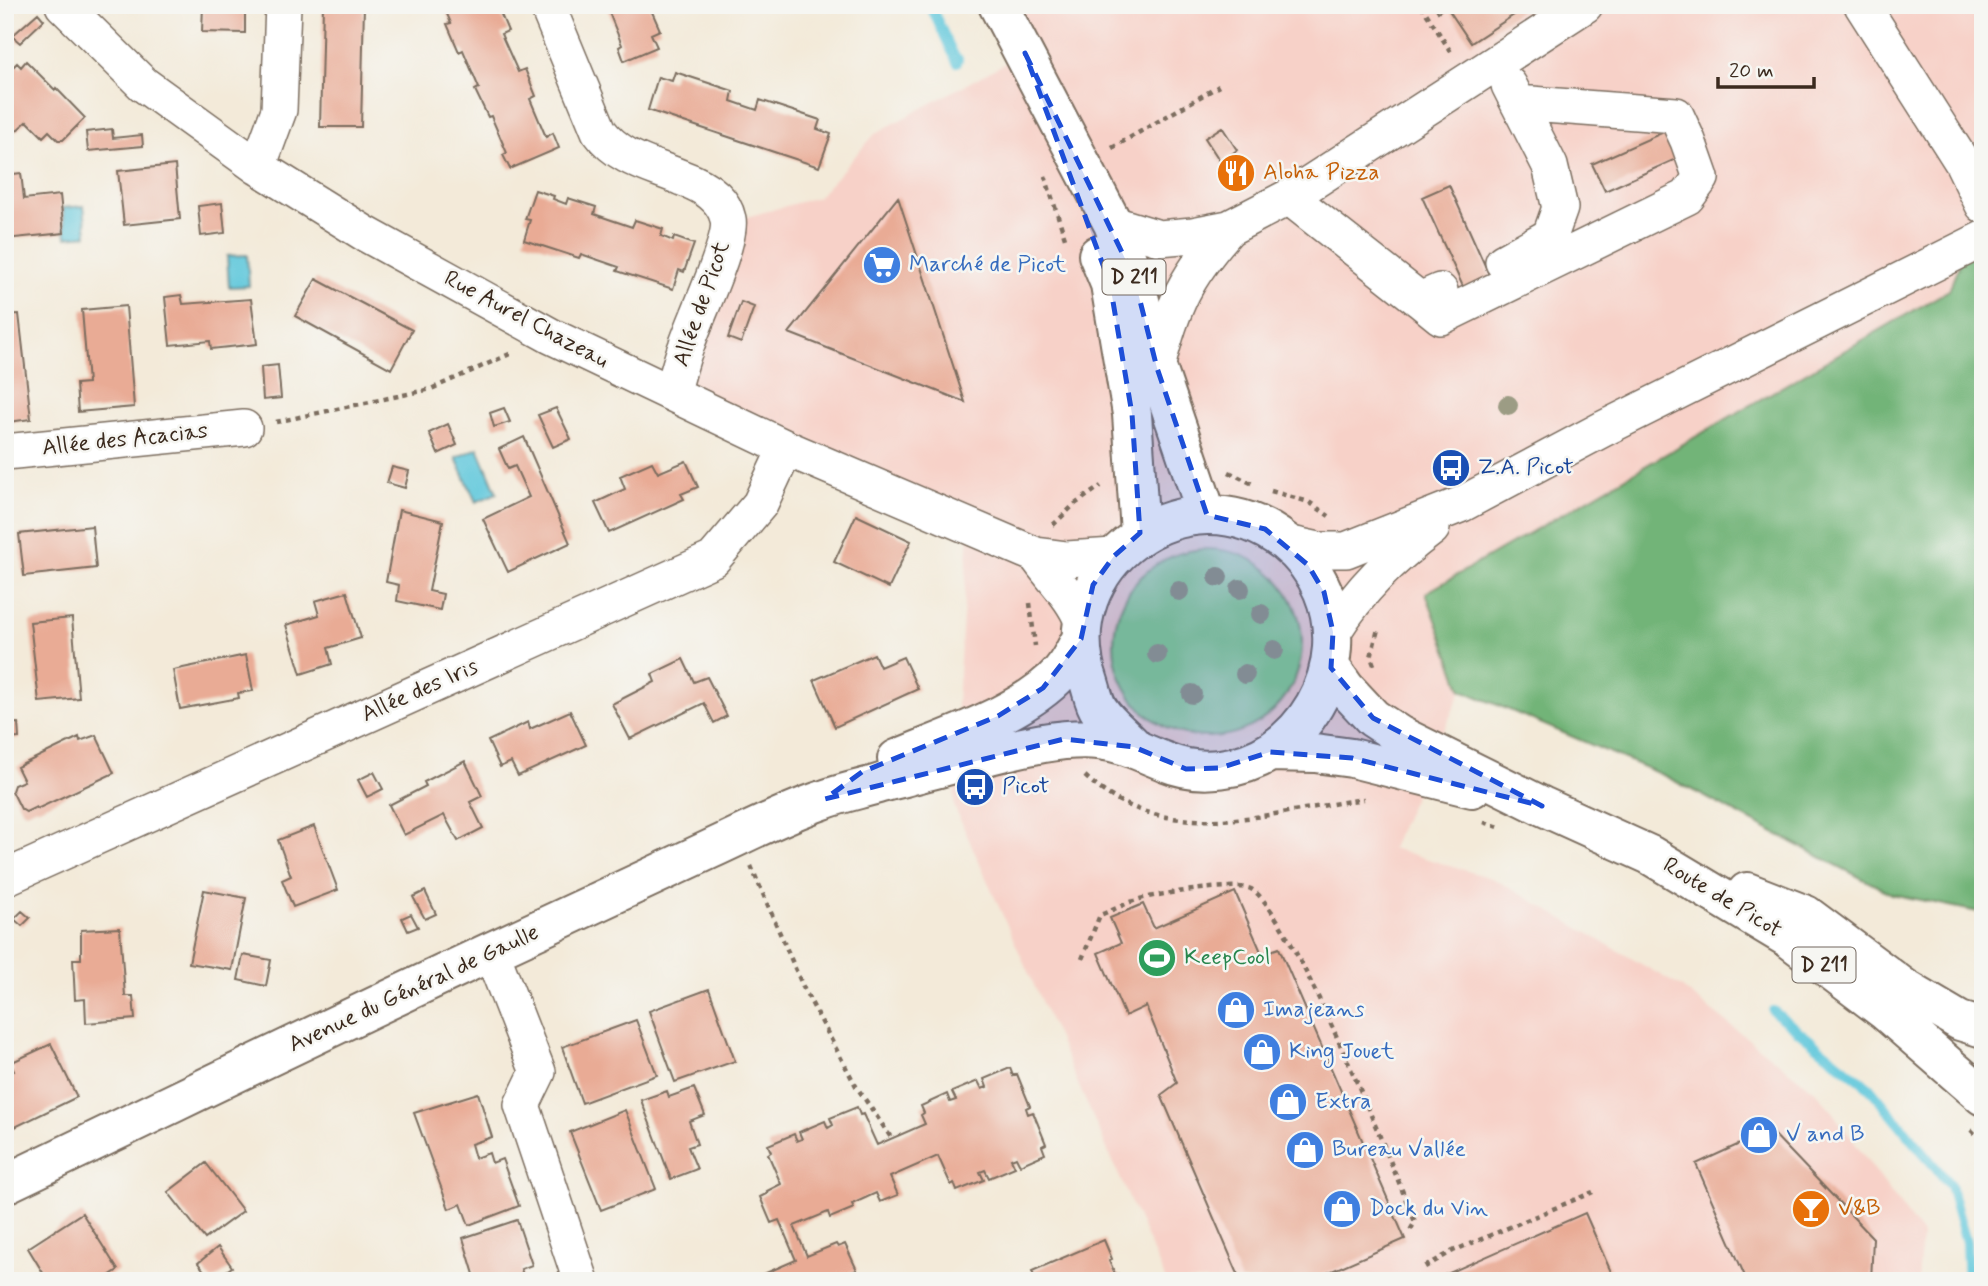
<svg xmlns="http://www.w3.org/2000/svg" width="1988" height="1286" font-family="Mynerve,sans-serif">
  <rect width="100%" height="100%" fill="#f6f6f2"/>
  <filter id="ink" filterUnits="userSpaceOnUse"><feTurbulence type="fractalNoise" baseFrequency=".0143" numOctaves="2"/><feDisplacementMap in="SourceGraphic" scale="14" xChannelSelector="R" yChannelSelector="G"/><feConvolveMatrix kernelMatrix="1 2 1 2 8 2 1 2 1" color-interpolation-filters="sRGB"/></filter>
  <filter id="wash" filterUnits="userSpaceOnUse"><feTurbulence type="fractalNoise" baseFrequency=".00686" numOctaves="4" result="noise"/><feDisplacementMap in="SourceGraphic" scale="28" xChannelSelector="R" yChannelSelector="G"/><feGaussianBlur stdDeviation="1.57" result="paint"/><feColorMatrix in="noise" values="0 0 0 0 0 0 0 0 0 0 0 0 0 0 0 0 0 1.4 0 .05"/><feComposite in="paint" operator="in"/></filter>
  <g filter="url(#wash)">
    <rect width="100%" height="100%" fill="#f3ead9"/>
    <path fill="#f7d1c8" d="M998,5H1983V204L1949,290L1426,593L1462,690L1391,848L1494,879L1681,987L1819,1094L1922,1235L1918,1281H1166L954,806L957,702L969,533L672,393L729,222L818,197L876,133L1024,53Z"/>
    <path fill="#8ed28c" stroke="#647e55" stroke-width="2" d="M1114 643a94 94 0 1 1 188 0a94 94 0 1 1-188 0Z"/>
    <path fill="#72b478" stroke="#566f4b" stroke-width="2" d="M1983,204V913L1892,894L1665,776L1462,690L1426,593L1949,290Z"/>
    <path fill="#5fc7db" stroke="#4d787c" stroke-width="2" d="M84,206L87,235L66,237L63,208Z
      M247,255L249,286L229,287L227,256Z
      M478,448L497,493L476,502L456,458Z"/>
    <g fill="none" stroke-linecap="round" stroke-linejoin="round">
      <path stroke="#5fc7db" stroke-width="10" d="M930,5L957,62L958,59
        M1773,1011L1869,1087L1950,1185L1966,1242L1968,1281"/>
    </g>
    <g id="blocks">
      <path fill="#e9ab95" d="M203,5H245V33L202,32Z
        M323,5H364L361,127H320Z
        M443,5H497L508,31L501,34L518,72L525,69L536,96L530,99L546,137L553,133L559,148L510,169L503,155L507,153L491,116L488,117L475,90L479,88L463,50L459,52L447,24L451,23Z
        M606,5H649L660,30L651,34L657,47L624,61L619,47L622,45Z
        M1434,5H1529L1471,43L1446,6L1438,12Z
        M38,13L44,20L20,43L12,36Z
        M26,61L55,90L56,88L85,118L63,140H58L49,131L43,137L27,121L16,131L5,120V75L17,63L21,67Z
        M675,72L733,91L731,101L757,110L760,100L820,120L817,129L831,134L819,167L648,110L658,77L672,81Z
        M1222,127L1237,150L1226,158L1228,162L1233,159L1248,182L1238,188L1234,182L1228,186L1221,176L1227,172L1205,138Z
        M1675,127L1687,154L1605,191L1592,164Z
        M112,129L113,138L142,135L143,146L88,151L86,132Z
        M175,165L180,219L124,225L118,171Z
        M21,173L24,199L60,195L64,233L5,239V175Z
        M1449,185L1491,279L1465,291L1422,197Z
        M535,190L554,196L553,199L566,204L568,198L596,207L594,214L632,227L635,220L663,229L661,236L673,241L674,237L694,244L684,272L679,270L673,289L617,271L619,267L581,254L579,258L524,240L530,220L525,219Z
        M898,197L965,402L789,333Z
        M222,203L225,233L201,236L198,206Z
        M316,279L412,330L391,369L295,316Z
        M181,295L183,304L251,299L257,344L211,349L210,341L170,345L165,297Z
        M741,302L754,307L741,343L728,338Z
        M126,306L134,407L78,412L76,384L88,383L82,310Z
        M19,314L31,419L8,422V416H5V315Z
        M278,365L281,398L263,400L261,367Z
        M504,408L510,422L494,427L490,413Z
        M556,408L571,439L553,447L538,415Z
        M448,424L457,445L438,454L429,433Z
        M524,437L570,543L508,572L483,519L529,497L515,466L508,469L499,449Z
        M686,461L698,487L681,494L684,499L609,533L595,503L625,489L620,476L652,462L658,473Z
        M392,467L409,471L405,488L387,483Z
        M399,510L443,521L429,591L443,594L440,610L397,601L399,585L386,582Z
        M856,515L911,541L889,588L834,562Z
        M92,526L96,568L24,576L19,534Z
        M347,592L361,638L328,648L332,664L301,674L286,625L319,615L315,601Z
        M72,618L79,698L39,702L30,622Z
        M874,654L880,667L903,657L918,689L835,727L814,680Z
        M246,655L253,691L238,693L239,698L180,709L173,670Z
        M683,659L694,682L707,677L727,716L714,723L704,703L630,739L612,704L655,682L652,674Z
        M570,711L586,745L518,776L511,762L500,767L488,741L528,722L530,729Z
        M18,723L19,738L5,739V724Z
        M96,735L114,773L37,809L36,807L26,812L21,809L12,791L14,785L24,781L17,767L79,737L80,741Z
        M465,761L482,796L470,802L483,828L458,841L444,815L404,835L389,805L426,786L424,782Z
        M374,772L383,789L367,797L358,780Z
        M314,826L338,890L293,907L282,880L291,876L278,840Z
        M204,890L246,898L232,970L189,963Z
        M425,891L436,914L425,919L413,897Z
        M1235,892L1262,954L1279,948L1405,1239L1309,1281H1241L1161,1095L1177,1083L1146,1006L1125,1016L1098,953L1121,943L1110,918L1143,904L1154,928Z
        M22,911L30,918L22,926L14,919Z
        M411,914L418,927L408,931L402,918Z
        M120,928L125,996H133L135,1019L86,1023L85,999L75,1000L73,959H81V930Z
        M243,955L271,960L266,986L238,980Z
        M709,989L735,1061L675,1082L649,1011Z
        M636,1020L657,1075L582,1103L562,1047Z
        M51,1044L77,1097L5,1132V1075L14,1071L10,1063Z
        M1010,1068L1013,1076L1017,1074L1030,1106L1026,1108L1028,1114L1033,1112L1046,1144L1042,1146L1045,1154L1020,1165L1016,1157L1011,1159L1015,1167L989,1178L985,1170L980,1172L984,1180L957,1191L954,1183L951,1185L938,1156L890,1177L898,1195L880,1202L876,1193L852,1204L854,1208L830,1218L828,1212L794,1226L807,1256L836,1244L838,1247L845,1244L857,1270L849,1273L852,1278L859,1275L861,1281H758L768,1276L766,1273L796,1260L779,1220L771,1223L760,1197L768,1193L767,1191L781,1184L768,1154L771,1152L768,1145L794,1134L797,1141L802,1139L799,1132L825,1121L828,1128L833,1125L830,1118L857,1107L860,1115L863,1114L877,1145L925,1124L921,1115L924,1113L921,1106L947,1094L950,1102L956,1100L952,1092L978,1081L982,1089L987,1087L984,1079Z
        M694,1088L705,1115L689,1121L697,1144L688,1147L697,1169L671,1179L641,1100L667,1091L669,1097Z
        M478,1093L492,1137L471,1144L475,1158L489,1153L492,1163L502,1159L519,1206L469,1225L461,1204L449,1209L414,1113Z
        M625,1110L656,1189L601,1210L570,1132Z
        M1770,1130L1873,1238L1871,1281H1747L1696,1164Z
        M206,1163L243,1211L205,1239L168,1192Z
        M82,1213L118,1270L101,1281H48L28,1248Z
        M1585,1213L1615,1281H1431Z
        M517,1220L532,1265L521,1269L525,1281H476L463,1238Z
        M1104,1240L1112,1259L1109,1260L1116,1276L1118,1274L1121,1281H1036L1032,1271Z
        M218,1247L232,1267L212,1281L198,1263Z"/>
    </g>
  </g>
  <g filter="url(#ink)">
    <use href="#blocks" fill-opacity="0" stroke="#7b6d5f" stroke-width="2"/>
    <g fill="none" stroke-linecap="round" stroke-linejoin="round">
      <g stroke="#7b6d5f" stroke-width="38">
        <path id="minor" d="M63,5L143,84L258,167L364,233L551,336L786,448L1036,555L1067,559L1114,556
          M547,5L599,131C619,159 651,165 682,178C702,185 723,196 728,219C733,241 694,321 686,347C680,362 677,378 672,393
          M1862,5L1962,162L1983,205
          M258,167L279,110L283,5
          M1289,197L1420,300L1440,291
          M1113,224L1159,238L1193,235L1229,228L1289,197L1585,5
          M1503,262L1550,236L1560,208L1550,166L1509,85
          M1420,300L1441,317L1687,197L1701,178L1688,141L1676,115L1518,103
          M1157,368C1172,305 1186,276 1229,228
          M5,452L244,428
          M1287,543L1319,550H1346L1462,504L1603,429L1983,239
          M1036,555C1051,577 1073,597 1082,621
          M1333,632C1361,588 1391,559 1432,528
          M5,878L713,559L760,504L786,448
          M491,951L538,1072L522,1105L581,1281"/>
      </g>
      <g stroke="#7b6d5f" stroke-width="42">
        <path id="major" d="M998,5L1113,224L1134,277L1157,368L1207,515
          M1098,255L1110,284L1132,414L1140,533
          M1331,668L1345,688L1373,718L1399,735L1542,806L1650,855L1790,939L1884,1010L1983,1096
          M1270,752L1315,753L1352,758L1472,788
          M897,759C946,738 1025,713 1061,672C1069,663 1075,650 1081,639
          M1747,892L1806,915L1904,988L1960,1021L1983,1028
          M5,1184C185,1098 364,1010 546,926C601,900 656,875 711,849C748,832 784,813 823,800C841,793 862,789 881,783C911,776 940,767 970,760C1011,750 1056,736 1099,740C1126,743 1142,753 1166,762C1200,776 1243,770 1273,750C1344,702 1355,597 1285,542C1187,465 1048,565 1089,682C1092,691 1094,703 1099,710C1108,724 1123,735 1134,747"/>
      </g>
      <path stroke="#7b6d5f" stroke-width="4.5" stroke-dasharray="5 5" stroke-linecap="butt" d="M1421,5L1451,52
        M1112,148L1219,86
        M1045,176L1066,241
        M276,422L431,389L512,353
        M1229,472L1253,484
        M1271,491L1309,502L1329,516
        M1053,525L1075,504L1101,486
        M1030,603L1035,646
        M1374,665L1371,657L1378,629
        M1085,776C1163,850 1270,812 1364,799
        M1484,822L1502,828
        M751,866L804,989L856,1086L892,1139
        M1082,959L1100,915C1113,910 1126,903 1140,899C1157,894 1237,882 1251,889C1290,909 1393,1168 1415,1222L1408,1234
        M1971,1130L1983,1142
        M1425,1267L1453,1251L1593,1192"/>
      <use href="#minor" stroke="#fff" stroke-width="35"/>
      <use href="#major" stroke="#fff" stroke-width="38"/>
    </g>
    <g fill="#9c9c84">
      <circle cx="1508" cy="405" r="10"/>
      <circle cx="1218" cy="577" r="10"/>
      <circle cx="1240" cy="589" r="10"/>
      <circle cx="1179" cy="591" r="10"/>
      <circle cx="1261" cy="614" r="10"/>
      <circle cx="1274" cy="650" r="10"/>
      <circle cx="1157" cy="654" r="10"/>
      <circle cx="1245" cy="674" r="10"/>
      <circle cx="1192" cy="694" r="10"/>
    </g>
  </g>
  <path fill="#1d4ed8" fill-opacity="0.2" stroke="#1d4ed8" stroke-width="5" stroke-dasharray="14 9" stroke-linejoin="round" d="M1025,53L1134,277L1157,368L1207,515L1265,529L1308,565L1324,592L1333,632L1331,668L1373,718L1542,806L1352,758L1270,752L1220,768L1186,769L1134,747L1064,739L825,799L862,772L998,716L1043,688L1081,639L1093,585L1114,556L1140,533L1132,414L1110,284Z"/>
  <defs>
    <g id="restaurant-disc" transform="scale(2.0125)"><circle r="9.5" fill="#e8710a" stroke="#f6f6f2"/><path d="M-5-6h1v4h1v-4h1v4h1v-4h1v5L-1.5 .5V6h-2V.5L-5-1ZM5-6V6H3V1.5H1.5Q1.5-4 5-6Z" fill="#fff"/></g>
    <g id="supermarket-disc" transform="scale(2.0125)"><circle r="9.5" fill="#3f7fe0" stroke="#f6f6f2"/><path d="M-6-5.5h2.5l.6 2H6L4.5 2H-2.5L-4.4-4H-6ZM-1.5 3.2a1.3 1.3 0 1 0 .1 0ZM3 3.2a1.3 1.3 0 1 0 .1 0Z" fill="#fff"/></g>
    <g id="bus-disc" transform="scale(2.0125)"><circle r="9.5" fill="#1a4fb4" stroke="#f6f6f2"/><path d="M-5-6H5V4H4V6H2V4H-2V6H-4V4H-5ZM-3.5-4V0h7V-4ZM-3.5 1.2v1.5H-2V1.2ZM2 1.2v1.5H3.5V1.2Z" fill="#fff"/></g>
    <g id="stadium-disc" transform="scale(2.0125)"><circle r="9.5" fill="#2e9e5b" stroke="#f6f6f2"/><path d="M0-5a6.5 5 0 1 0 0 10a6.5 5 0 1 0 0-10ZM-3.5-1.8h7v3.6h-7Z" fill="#fff"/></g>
    <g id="shop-disc" transform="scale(2.0125)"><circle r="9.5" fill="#3f7fe0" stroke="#f6f6f2"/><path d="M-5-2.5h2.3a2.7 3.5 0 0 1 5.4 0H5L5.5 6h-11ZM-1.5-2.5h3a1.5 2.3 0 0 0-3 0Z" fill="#fff"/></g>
    <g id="bar-disc" transform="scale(2.0125)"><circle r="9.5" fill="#e8710a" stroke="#f6f6f2"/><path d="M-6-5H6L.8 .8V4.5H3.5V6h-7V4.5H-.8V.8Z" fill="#fff"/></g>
  </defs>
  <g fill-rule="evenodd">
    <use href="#restaurant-disc" x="1236" y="173"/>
    <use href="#supermarket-disc" x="882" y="265"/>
    <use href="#bus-disc" x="1451" y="468"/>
    <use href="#bus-disc" x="975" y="787"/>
    <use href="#stadium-disc" x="1157" y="958"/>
    <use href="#shop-disc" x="1236" y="1010"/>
    <use href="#shop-disc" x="1262" y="1052"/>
    <use href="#shop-disc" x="1288" y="1102"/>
    <use href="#shop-disc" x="1759" y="1135"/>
    <use href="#shop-disc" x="1305" y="1150"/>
    <use href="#shop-disc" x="1342" y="1209"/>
    <use href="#bar-disc" x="1811" y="1209"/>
  </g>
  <g text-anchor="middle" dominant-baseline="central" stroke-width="5" stroke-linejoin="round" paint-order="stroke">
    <g fill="#f6f6f2" stroke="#73675e" stroke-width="2">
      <rect x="1102.5" y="259.5" width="63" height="35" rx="5"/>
      <rect x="1792.5" y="947.5" width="63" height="35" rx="5"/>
    </g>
    <g font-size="21" font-weight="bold" fill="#3b2a1e">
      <text x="1134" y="277">D 211</text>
      <text x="1824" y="965">D 211</text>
    </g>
    <g font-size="23" fill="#c56008" stroke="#f6f6f2" text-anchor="start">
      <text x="1263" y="173">Aloha Pizza</text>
      <text x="1838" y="1209">V&amp;B</text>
    </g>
    <g font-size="23" fill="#366cbe" stroke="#f6f6f2" text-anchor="start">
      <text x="909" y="265">Marché de Picot</text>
      <text x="1263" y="1010">Imajeans</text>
      <text x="1289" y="1052">King Jouet</text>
      <text x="1315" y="1102">Extra</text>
      <text x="1786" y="1135">V and B</text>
      <text x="1332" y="1150">Bureau Vallée</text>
      <text x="1369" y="1209">Dock du Vin</text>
    </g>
    <g font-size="23" fill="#3b2a1e" stroke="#f6f6f2">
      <text transform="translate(702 304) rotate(-71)">Allée de Picot</text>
      <text transform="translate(526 320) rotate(28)">Rue Aurel Chazeau</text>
      <text transform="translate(125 440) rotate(-6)">Allée des Acacias</text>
      <text transform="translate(420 691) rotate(-24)">Allée des Iris</text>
      <text transform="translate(1722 898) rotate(31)">Route de Picot</text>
      <text transform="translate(414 989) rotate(-25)">Avenue du Général de Gaulle</text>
    </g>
    <g font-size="23" fill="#164399" stroke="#f6f6f2" text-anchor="start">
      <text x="1478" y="468">Z.A. Picot</text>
      <text x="1002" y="787">Picot</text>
    </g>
    <g font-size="23" fill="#27864d" stroke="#f6f6f2" text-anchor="start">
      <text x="1184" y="958">KeepCool</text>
    </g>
  </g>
  <rect width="1988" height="1286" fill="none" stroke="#f6f6f2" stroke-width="28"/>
  <path d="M1718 77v10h96v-10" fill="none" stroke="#3b2a1e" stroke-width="3.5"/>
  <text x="1729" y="77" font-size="21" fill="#3b2a1e" stroke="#f6f6f2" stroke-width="5" paint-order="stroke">20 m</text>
</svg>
